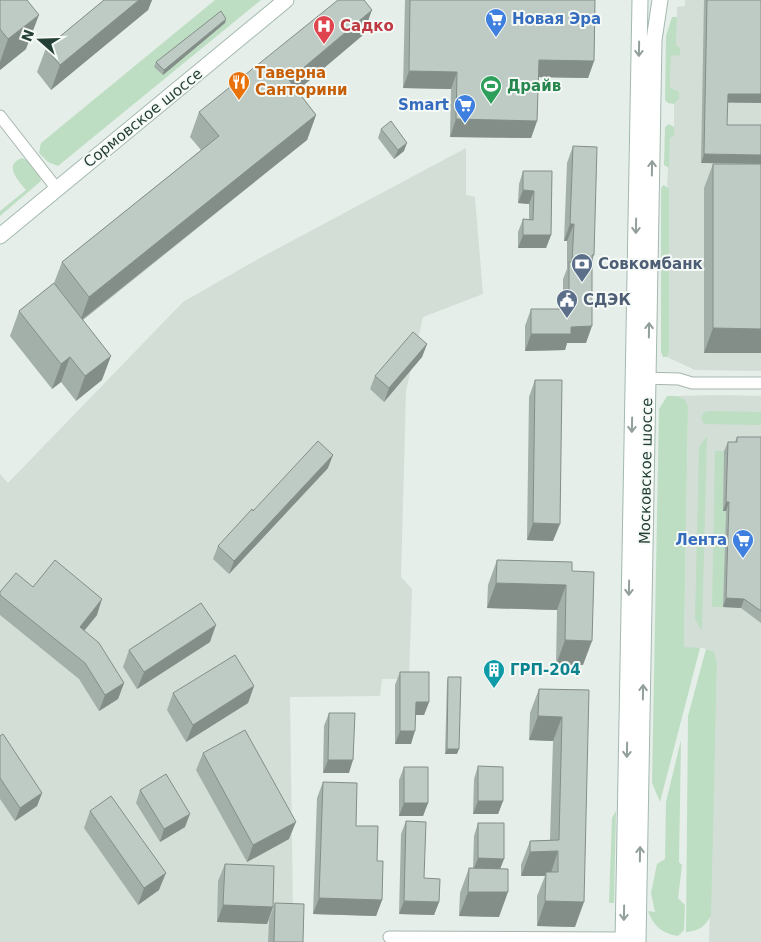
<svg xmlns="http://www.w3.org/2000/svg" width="761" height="942" font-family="'DejaVu Sans',sans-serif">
  <rect width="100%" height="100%" fill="#e5eee9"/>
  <path fill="#d3ded7" d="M685,0H761V371L695,370L667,357L669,352V188L667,185L670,138L674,136V104L679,99V92L670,87L671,55H680L676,45L677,7L685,6Z
    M466,148V195L475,197L483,294L423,317L406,391L401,577L412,589L409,679H382L380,696L290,697L293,913L298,942H0V474L8,483L183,302L260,258Z
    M719,395L761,396V942H709L717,663L714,652L703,648H684L688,408L677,396Z"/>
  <path fill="#bedec3" d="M215,0H261L58,166L48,162L39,153L41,143Z
    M672,17H677L676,45L680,48V55L671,56L670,87L679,92V99L674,104L668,103L665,100L666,36Z
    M669,124L674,127V136L670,138L669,168L664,165L665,127Z
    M22,158C31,160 40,172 41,181L0,216V211L26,190C18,180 3,165 22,158Z
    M663,185L669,188V352L667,357H663L661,352V189Z
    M667,396H677L685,400L688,407L684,647L700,648L660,802L652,783L659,409Z
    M711,411L761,412V425L704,424L701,418L704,412Z
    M707,436L702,631L695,619L699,447Z
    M715,451H724L723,511H726L723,607H712Z
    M706,649L714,652L717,663L711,915C705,927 699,931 686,932L688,716Z
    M681,740L679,862L682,865L678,898L685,905L684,930L678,936C663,934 653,926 648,911L655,912L651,893L657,864L665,859L666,802Z
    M616,811L614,903H609L612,818Z"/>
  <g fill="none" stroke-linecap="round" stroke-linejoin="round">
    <g stroke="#a7b6af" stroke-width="13">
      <path id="minor" d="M0,116L57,189
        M641,378L679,379L692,383H761
        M389,937L623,938"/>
    </g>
    <g stroke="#a3b9af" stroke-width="17">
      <path id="secondary" d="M0,236L286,0
        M623,942L640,0
        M638,942L654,40L660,0"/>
    </g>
    <use href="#minor" stroke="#fff" stroke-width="11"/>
    <use href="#secondary" stroke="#fff" stroke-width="15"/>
  </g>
  <path fill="#a3afa9" d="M0,0L26,49L0,70Z
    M104,0H152L148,10L51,90L37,72L46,48Z
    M405,0H595L594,61L588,78L538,77L537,121L531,138L450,137L451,89L403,88Z
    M704,0H761V103H727L701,163Z
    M225,23L163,75L154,67L156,62Z
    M363,35L297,91L316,115L307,140L83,320L102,380L76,401L61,382L52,389L10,336L19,311L54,283L62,262L201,150L190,137L199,112Z
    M381,129L404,151L394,159L378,138Z
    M573,146L594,255L592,261L586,343H567L565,350L525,351V326L531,309H563V279L567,269V241H564L567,163Z
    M713,164H761V353H704V188Z
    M523,171H552L551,235L546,248H518V232L523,219L529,220V204L518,203L519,184Z
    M427,344L422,357L384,402L370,389L375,376Z
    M535,380L553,541L527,540L529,397Z
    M737,437H761V623L741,608L723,607L726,511H723L724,451L728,442H735Z
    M328,468L229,574L213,559L218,546L253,511Z
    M497,560L572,571L583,665H556L557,610L487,608L488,585Z
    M33,587L97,615L84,631L124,683L118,699L99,711L79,679L0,615V592Z
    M210,642L137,689L123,667L129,650Z
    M400,672L429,702L424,715H416L411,744H395V685Z
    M448,677L457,754H445L447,682Z
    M254,686L248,703L186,742L167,710L173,693Z
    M539,689L589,690L575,927L537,926V896L545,876H521V865L530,841L550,840L553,741L529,740L530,713Z
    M329,713L349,773H323L324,726Z
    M0,736L42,793L37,806L15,821L0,799Z
    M203,753L289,839L247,862L196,770Z
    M478,766L503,801L498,814H473L474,779Z
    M404,767L428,803L423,816H399V780Z
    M323,782L356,826L377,861L382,900L376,916L313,914L317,798Z
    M140,790L185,827L160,842L136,803Z
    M90,811L159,890L138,905L84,828Z
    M406,821L424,878L439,902L434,915L399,914L401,834Z
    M478,823L500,869L499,917L459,916L460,893L469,868L473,869L474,836Z
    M225,864L273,907L267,924L217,922L218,881Z
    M275,903L303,942H268L269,920Z"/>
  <path fill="#848e89" d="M139,0H152L148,10L51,90L60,65Z
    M372,10L363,35L280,105L289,80Z
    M39,15L26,49L0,70V62L8,39Z
    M226,19L225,23L163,75L164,70Z
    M539,60L594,61L588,78L532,77Z
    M409,71L457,72L451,89L403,88Z
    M728,94H761V103L724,102Z
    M316,115L307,140L80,321L89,297Z
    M456,119L537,121L531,138L450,137Z
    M407,143L404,151L394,159L398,150Z
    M704,154L761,155V164L701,163Z
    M523,190L534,191L529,204L518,203Z
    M570,224H574L567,241H564Z
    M523,235H551L546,248H518Z
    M592,326L586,343H567L565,350L525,351L531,334L571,327Z
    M713,328L761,329V353H704Z
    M427,344L422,357L384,402L389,388Z
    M111,356L102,380L76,401L85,376Z
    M70,357L61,382L52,389L61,364Z
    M333,455L328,468L229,574L234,561Z
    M726,502H729L726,511H723Z
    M533,523L560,524L553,541L527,540Z
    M496,583L566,585L557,610L487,608Z
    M726,598L744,599L741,608L723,607Z
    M102,599L97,615L74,643L80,627Z
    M216,625L210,642L137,689L144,672Z
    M565,640L592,641L583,665H556Z
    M124,683L118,699L99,711L105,695Z
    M254,686L248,703L186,742L193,725Z
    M416,702H429L424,715H411Z
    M538,716L562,717L553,741L529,740Z
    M400,731H415L411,744H395Z
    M447,749H459L457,754H445Z
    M328,760H353L349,773H323Z
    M42,793L37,806L15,821L20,808Z
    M478,801H503L498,814H473Z
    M404,803H428L423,816H399Z
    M190,814L185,827L160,842L164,829Z
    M296,822L289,839L247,862L253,845Z
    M558,851L550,876L546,872L545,876H521L530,852Z
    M478,858L504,859L499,872L473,871Z
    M166,873L159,890L138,905L144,888Z
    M468,892H508L499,917L459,916Z
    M319,898L382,900L376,916L313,914Z
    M404,901L439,902L434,915L399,914Z
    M545,901L584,902L575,927L537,926Z
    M223,905L273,907L267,924L217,922Z"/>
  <path fill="#bdcbc4" stroke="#848e89" d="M0,0H27L39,15L8,39L0,29Z
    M104,0H139L60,65L46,48Z
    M338,0H364L372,10L289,80L316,115L89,297L62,262L219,136L199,112Z
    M410,0H595L594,61L539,60L537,121L456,119L457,72L409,71Z
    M707,0H761V94H728L727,125H761V155L704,154Z
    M221,11L226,19L164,70L156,62Z
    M391,121L407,143L398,150L381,129Z
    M573,146L597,147L594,255H592V326L571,327V334H531V309H569V262H572L574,224H570Z
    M713,164H761V329L713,328Z
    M523,171H552L551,235H523V219L533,220L534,191L523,190Z
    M54,283L111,356L85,376L70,357L61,364L19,311Z
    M413,332L427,344L389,388L375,376Z
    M535,380H562L560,524L533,523Z
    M737,437H761V611L744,599L726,598L729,502H726L728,442H737Z
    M318,441L333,455L234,561L218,546L252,509L253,511Z
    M55,560L102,599L80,627L99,643L124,683L105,695L85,663L0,595V592L16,573L33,587Z
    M497,560L572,562V571L594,572L592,641L565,640L566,585L496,583Z
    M201,603L216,625L144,672L129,650Z
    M235,655L254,686L193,725L173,693Z
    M400,672H429V702H416L415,731H400Z
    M448,677H461L459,749H447Z
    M539,689L589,690L584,902L545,901L546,872H558V851L530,852V841L559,840L562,717L538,716Z
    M329,713H355L353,760H328Z
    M245,730L296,822L253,845L203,753Z
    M3,734L42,793L20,808L0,778V736Z
    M478,766L503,767V801H478Z
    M404,767H428V803H404Z
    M166,774L190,814L164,829L140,790Z
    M323,782L357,783L356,826H378L377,861H383L382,900L319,898Z
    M111,796L166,873L144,888L90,811Z
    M406,821L426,822L424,878L440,879L439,902L404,901Z
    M478,823H504V859L478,858Z
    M225,864L274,866L273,907L223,905Z
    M469,868L508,869V892H468Z
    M275,903L304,904L303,942H274Z"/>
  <defs><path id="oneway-shaft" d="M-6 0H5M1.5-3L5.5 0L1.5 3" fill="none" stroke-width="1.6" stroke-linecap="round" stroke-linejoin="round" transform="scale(1.25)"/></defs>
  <g stroke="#929f9a">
    <use href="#oneway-shaft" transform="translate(639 49) rotate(91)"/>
    <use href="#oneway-shaft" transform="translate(652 168) rotate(-89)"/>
    <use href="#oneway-shaft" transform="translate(636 226) rotate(91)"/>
    <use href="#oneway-shaft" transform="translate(649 330) rotate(-89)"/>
    <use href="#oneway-shaft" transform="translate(632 425) rotate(91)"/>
    <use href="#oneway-shaft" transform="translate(629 588) rotate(91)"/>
    <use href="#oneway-shaft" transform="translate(643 692) rotate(-89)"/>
    <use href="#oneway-shaft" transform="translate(627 750) rotate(91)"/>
    <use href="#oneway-shaft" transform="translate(640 854) rotate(-89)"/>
    <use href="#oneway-shaft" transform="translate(624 913) rotate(91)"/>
  </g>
  <defs>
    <g id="supermarket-pin" transform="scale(1.125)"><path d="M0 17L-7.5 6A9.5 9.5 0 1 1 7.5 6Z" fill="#3f7fe0" stroke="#f5faf7"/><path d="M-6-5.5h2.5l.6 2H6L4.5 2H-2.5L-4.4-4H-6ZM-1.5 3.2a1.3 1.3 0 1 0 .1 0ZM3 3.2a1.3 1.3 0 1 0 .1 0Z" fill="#fff"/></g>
    <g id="hospital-pin" transform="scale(1.125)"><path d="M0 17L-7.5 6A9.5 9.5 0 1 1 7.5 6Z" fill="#e0444e" stroke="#f5faf7"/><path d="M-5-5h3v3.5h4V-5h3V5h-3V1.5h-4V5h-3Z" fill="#fff"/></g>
    <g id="restaurant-pin" transform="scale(1.125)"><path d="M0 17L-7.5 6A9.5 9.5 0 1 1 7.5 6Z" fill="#e8710a" stroke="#f5faf7"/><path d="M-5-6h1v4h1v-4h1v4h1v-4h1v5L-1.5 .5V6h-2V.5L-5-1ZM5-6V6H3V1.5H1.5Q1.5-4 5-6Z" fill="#fff"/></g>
    <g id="stadium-pin" transform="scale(1.125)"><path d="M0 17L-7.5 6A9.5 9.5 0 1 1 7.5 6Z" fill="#2e9e5b" stroke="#f5faf7"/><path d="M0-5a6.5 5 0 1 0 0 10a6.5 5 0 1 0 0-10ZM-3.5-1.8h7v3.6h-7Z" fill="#fff"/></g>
    <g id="bank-pin" transform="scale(1.125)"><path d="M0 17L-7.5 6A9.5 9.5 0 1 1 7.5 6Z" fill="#5c6f8a" stroke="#f5faf7"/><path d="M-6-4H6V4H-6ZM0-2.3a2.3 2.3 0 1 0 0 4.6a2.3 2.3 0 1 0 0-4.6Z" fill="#fff"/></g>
    <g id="civic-pin" transform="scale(1.125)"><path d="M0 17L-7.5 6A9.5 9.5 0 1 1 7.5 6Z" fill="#5c6f8a" stroke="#f5faf7"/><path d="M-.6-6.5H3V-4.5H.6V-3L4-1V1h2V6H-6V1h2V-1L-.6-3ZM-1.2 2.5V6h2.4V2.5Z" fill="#fff"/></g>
    <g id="building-pin" transform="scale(1.125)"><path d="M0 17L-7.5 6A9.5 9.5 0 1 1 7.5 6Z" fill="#0f9aa8" stroke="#f5faf7"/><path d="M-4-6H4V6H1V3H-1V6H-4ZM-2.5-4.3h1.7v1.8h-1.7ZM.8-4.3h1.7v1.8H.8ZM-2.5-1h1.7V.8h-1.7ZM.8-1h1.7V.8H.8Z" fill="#fff"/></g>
  </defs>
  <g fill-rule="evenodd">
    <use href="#supermarket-pin" x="496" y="19"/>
    <use href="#hospital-pin" x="324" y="26"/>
    <use href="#restaurant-pin" x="239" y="82"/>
    <use href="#stadium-pin" x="491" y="86"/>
    <use href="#supermarket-pin" x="465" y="105"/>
    <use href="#bank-pin" x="582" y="264"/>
    <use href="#civic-pin" x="567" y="300"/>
    <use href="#supermarket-pin" x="743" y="540"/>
    <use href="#building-pin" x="494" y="670"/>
  </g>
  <g text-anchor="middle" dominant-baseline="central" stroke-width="4" stroke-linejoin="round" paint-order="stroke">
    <g font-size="15" font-weight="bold" fill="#366cbe" stroke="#f5faf7" text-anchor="end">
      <text x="512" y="19" text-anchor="start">Новая Эра</text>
      <text x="449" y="105">Smart</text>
      <text x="727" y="540">Лента</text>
    </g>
    <g font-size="15" font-weight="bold" fill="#be3a42" stroke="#f5faf7" text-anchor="start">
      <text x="340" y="26">Садко</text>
    </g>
    <g font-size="15" font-weight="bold" fill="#c56008" stroke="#f5faf7" text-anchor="start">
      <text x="255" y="73">Таверна<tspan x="255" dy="17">Санторини</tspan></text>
    </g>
    <g font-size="15" font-weight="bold" fill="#27864d" stroke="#f5faf7" text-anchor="start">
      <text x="507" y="86">Драйв</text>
    </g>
    <g font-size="15" fill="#243f35" stroke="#f5faf7">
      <text transform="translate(143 118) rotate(-39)">Сормовское шоссе</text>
      <text transform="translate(646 471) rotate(-89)">Московское шоссе</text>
    </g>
    <g font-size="15" font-weight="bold" fill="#4e5e75" stroke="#f5faf7" text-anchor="start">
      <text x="598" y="264">Совкомбанк</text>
      <text x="583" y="300">СДЭК</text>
    </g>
    <g font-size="15" font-weight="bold" fill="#0d838f" stroke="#f5faf7" text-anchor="start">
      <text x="510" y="670">ГРП-204</text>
    </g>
  </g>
  <g transform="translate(40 40) rotate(290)" stroke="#f5faf7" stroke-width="4" paint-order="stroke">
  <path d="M0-4L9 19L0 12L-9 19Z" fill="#243f35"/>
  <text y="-8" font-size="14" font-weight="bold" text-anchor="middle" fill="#243f35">N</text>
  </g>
</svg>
